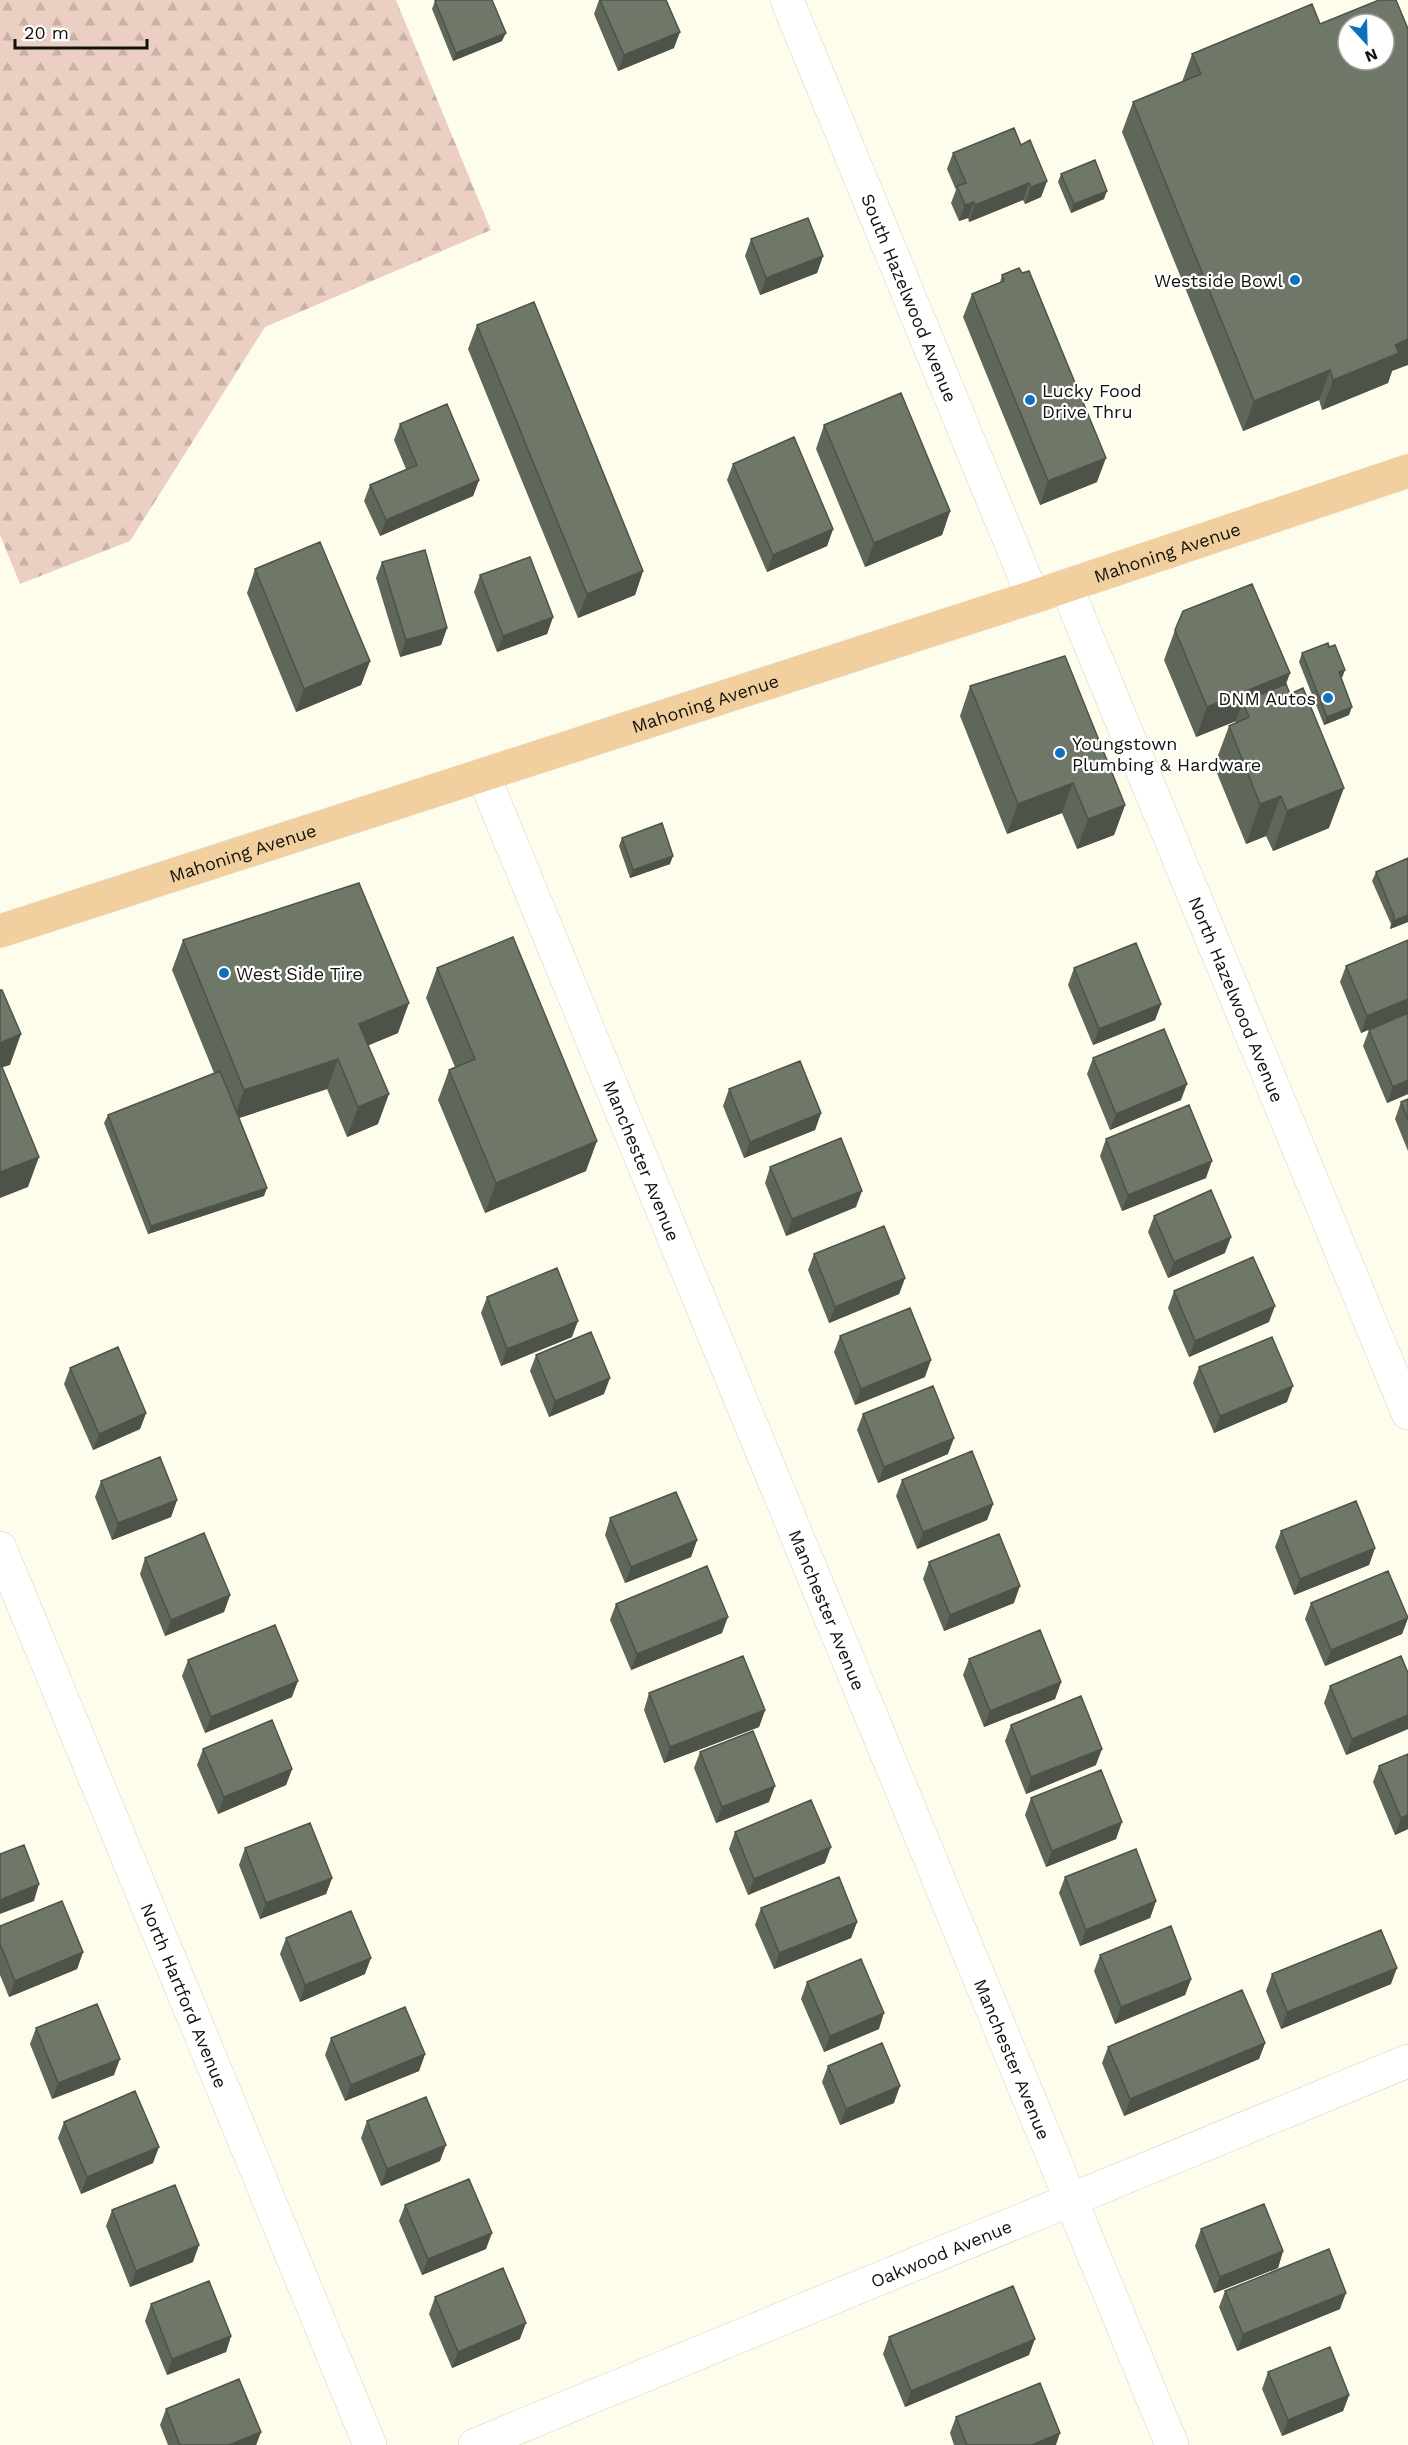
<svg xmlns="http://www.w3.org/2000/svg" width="1408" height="2445" font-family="'Work Sans',sans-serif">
  <defs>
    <pattern id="forest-firs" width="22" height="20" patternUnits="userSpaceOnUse" patternTransform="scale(1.5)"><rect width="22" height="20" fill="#eccfc3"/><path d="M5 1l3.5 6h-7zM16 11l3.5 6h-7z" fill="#cab1a6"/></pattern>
  </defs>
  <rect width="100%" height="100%" fill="#fefcea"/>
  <path fill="url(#forest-firs)" d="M0,0H396L491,230L265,327L130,541L20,584L0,535Z"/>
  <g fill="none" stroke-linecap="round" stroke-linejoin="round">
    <g stroke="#d4d2c1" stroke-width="34">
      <g id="street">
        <path id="s1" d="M787,0L1033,597"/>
        <path id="s2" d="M1066,586L1408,1413"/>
        <path id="s3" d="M483,775L1172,2445"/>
        <path id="s4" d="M0,1548L370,2445"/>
      </g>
    </g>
    <g stroke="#d4d2c1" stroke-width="34">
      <g id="secondary">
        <path id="s5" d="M475,2445L1408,2061"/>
      </g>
    </g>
    <g stroke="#e3e3e2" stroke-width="34">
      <g id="primary">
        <path id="s6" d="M0,931L1033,597L1408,471"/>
      </g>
    </g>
    <use href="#street" stroke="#fff" stroke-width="33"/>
    <use href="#secondary" stroke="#fff" stroke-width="33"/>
    <use href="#primary" stroke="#f2cf9e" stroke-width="33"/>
  </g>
  <path fill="#5f665a" d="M599,0H666L674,48L618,71L594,14Z
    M435,1L502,41L453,61L432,9Z
    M1192,54L1392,371L1388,383L1322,410L1319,400L1243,431L1122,132L1133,102L1182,82Z
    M1021,145L1047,181L1041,197L1025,204L1023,200L969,222L968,218L959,221L951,203L956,190L947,169L953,153Z
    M1061,174L1104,199L1071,213L1058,182Z
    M751,239L823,256L817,273L760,295L745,256Z
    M1002,275L1097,482L1040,505L963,317L972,294L1000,283Z
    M477,325L643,571L635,595L578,618L468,349Z
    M400,424L479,480L473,496L380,536L364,501L370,485L406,469L394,440Z
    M824,425L950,511L942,535L865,567L816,449Z
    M733,464L833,529L827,546L767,572L727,480Z
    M382,562L447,628L441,645L400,657L376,578Z
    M255,569L370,661L361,685L296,712L247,593Z
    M480,575L553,617L547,634L497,652L474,592Z
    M1175,630L1290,673L1285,684L1329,828L1273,851L1266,836L1246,844L1214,766L1229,726L1235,723L1236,721L1196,737L1164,660Z
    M1302,653L1341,679L1349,715L1324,725L1299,662Z
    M970,686L1125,805L1114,835L1077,849L1062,813L1007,834L960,716Z
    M622,838L670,864L630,878L619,846Z
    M1408,858V922L1390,929L1391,924L1372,881L1376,872Z
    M183,940L398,1033L368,1045L378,1124L347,1137L327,1089L239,1118L264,1196L148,1234L104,1123L108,1115L214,1073L172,970Z
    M1346,966L1408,1013L1361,1033L1340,982Z
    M437,968L586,1171L485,1213L438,1100L449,1070L455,1067L426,998Z
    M1074,968L1161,1004L1155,1020L1093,1045L1068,985Z
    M1408,1013V1094L1387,1103L1363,1046L1369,1030Z
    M1093,1058L1181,1100L1110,1130L1087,1074Z
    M729,1089L821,1113L815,1130L744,1158L723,1106Z
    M1408,1099V1151L1395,1119L1401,1102Z
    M1106,1139L1206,1178L1122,1211L1100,1156Z
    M770,1167L856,1207L786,1236L765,1183Z
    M1154,1216L1225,1253L1168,1278L1148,1232Z
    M814,1254L905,1278L899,1294L829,1323L808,1270Z
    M1174,1291L1269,1322L1189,1357L1168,1308Z
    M487,1297L572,1337L501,1366L481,1313Z
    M840,1336L925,1377L855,1405L834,1352Z
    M536,1355L604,1394L549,1417L530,1371Z
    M1199,1367L1287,1402L1214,1433L1193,1383Z
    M70,1368L146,1413L140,1429L93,1450L64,1384Z
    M863,1414L948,1454L878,1483L857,1430Z
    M902,1480L993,1504L987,1520L917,1549L896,1496Z
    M101,1481L177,1500L171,1517L112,1540L95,1497Z
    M610,1518L697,1540L691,1557L625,1583L605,1535Z
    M1281,1531L1375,1548L1369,1565L1294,1595L1275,1547Z
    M145,1558L230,1595L224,1612L165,1636L140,1574Z
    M929,1562L1014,1603L944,1631L923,1579Z
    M1311,1603L1408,1618L1402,1634L1325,1666L1305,1619Z
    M616,1604L722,1633L631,1670L610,1620Z
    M969,1659L1061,1682L1055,1699L984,1727L963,1675Z
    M188,1660L292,1697L205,1733L182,1676Z
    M1408,1673V1729L1346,1755L1324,1703L1330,1686Z
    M649,1693L765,1710L759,1727L664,1763L644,1710Z
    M1011,1725L1096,1765L1026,1794L1005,1741Z
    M203,1749L292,1769L286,1785L218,1814L197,1765Z
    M700,1752L769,1802L716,1823L694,1768Z
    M1408,1754V1829L1395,1835L1373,1782L1379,1766Z
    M1031,1798L1116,1839L1046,1867L1025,1815Z
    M735,1832L825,1863L748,1895L729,1849Z
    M245,1848L332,1878L326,1894L260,1919L239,1865Z
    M1065,1877L1156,1901L1150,1918L1080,1946L1059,1893Z
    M761,1908L857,1922L851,1938L774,1969L755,1925Z
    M0,1926L83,1952L77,1969L9,1997L0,1975Z
    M286,1938L365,1974L300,2002L280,1954Z
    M1100,1955L1191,1979L1185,1995L1115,2024L1094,1971Z
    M1272,1974L1391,1984L1281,2029L1266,1991Z
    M807,1982L879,2029L824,2052L801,1999Z
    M36,2028L114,2075L52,2099L30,2044Z
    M331,2038L425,2054L419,2071L345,2101L325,2055Z
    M1265,2043L1259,2059L1124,2116L1102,2063L1108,2047Z
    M828,2066L894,2103L840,2125L822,2082Z
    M367,2121L440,2161L381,2186L361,2138Z
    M64,2122L153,2163L81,2194L58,2138Z
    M405,2205L486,2249L422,2275L399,2221Z
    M112,2210L193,2262L130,2287L106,2226Z
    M1201,2229L1283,2251L1278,2268L1214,2293L1195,2246Z
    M1225,2291L1340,2309L1237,2351L1219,2307Z
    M435,2297L520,2339L452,2368L429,2314Z
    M151,2304L231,2336L226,2352L167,2375L145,2321Z
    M889,2337L1029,2355L905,2407L883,2354Z
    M1268,2372L1349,2395L1343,2411L1282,2436L1262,2389Z
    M166,2409L261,2432L256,2445H168L160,2425Z
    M956,2417L1056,2445H954L950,2433Z"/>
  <path fill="#4e534a" d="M680,32L674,48L618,71L624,55Z
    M506,33L502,41L453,61L456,53Z
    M1047,181L1041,197L1025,204L1031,187Z
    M1029,183L1023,200L969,222L975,205Z
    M1107,191L1104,199L1071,213L1074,204Z
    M974,202L968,218L959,221L965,205Z
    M823,256L817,273L760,295L766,278Z
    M1408,339V365L1392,371L1388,383L1322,410L1333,380L1395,345Z
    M1330,370L1319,400L1243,431L1254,401Z
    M1106,458L1097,482L1040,505L1048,481Z
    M479,480L473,496L380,536L386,520Z
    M950,511L942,535L865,567L874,543Z
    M833,529L827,546L767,572L773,555Z
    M643,571L635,595L578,618L587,594Z
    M553,617L547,634L497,652L503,636Z
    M447,628L441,645L400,657L406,640Z
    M370,661L361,685L296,712L304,689Z
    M1345,670L1342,678L1339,672Z
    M1290,673L1279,703L1243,702L1236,721L1196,737L1207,707Z
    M1352,707L1349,715L1324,725L1327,717Z
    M1073,783L1062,813L1007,834L1018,804Z
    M1344,788L1329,828L1273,851L1287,811Z
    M1281,796L1266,836L1246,844L1260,804Z
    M1125,805L1114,835L1077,849L1088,819Z
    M673,856L670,864L630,878L633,870Z
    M1408,915V922L1390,929L1393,921Z
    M1408,999V1013L1361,1033L1367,1016Z
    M409,1003L398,1033L348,1054L359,1024Z
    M1161,1004L1155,1020L1093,1045L1099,1029Z
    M21,1034L10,1065L0,1068V1043Z
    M338,1059L327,1089L233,1120L244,1090Z
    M1408,1080V1094L1387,1103L1393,1087Z
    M1187,1084L1181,1100L1110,1130L1116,1114Z
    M389,1094L378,1124L347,1137L358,1107Z
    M821,1113L815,1130L744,1158L750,1142Z
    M597,1141L586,1171L485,1213L496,1183Z
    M39,1157L28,1187L0,1198V1172Z
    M1212,1161L1206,1178L1122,1211L1128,1195Z
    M267,1188L264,1196L148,1234L151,1226Z
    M862,1191L856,1207L786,1236L792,1219Z
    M1231,1237L1225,1253L1168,1278L1174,1262Z
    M905,1278L899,1294L829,1323L835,1307Z
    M1275,1306L1269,1322L1189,1357L1195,1341Z
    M578,1321L572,1337L501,1366L507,1349Z
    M931,1360L925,1377L855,1405L861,1389Z
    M610,1378L604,1394L549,1417L555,1401Z
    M1293,1386L1287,1402L1214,1433L1220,1416Z
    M146,1413L140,1429L93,1450L99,1434Z
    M954,1438L948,1454L878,1483L884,1467Z
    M177,1500L171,1517L112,1540L118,1523Z
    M993,1504L987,1520L917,1549L923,1532Z
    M697,1540L691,1557L625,1583L631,1567Z
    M1375,1548L1369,1565L1294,1595L1300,1579Z
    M1020,1586L1014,1603L944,1631L950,1615Z
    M230,1595L224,1612L165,1636L171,1620Z
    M728,1617L722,1633L631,1670L637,1654Z
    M1408,1618L1402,1634L1325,1666L1331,1650Z
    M298,1681L292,1697L205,1733L211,1717Z
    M1061,1682L1055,1699L984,1727L990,1711Z
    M765,1710L759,1727L664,1763L670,1747Z
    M1408,1715V1729L1346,1755L1352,1739Z
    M1102,1749L1096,1765L1026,1794L1031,1777Z
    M292,1769L286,1785L218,1814L224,1797Z
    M775,1786L769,1802L716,1823L722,1807Z
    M1408,1815V1829L1395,1835L1401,1818Z
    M1122,1822L1116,1839L1046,1867L1052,1851Z
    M831,1847L825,1863L748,1895L754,1879Z
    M332,1878L326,1894L260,1919L266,1903Z
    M39,1884L34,1901L0,1914V1900Z
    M1156,1901L1150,1918L1080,1946L1086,1930Z
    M857,1922L851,1938L774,1969L779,1953Z
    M83,1952L77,1969L9,1997L15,1981Z
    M371,1958L365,1974L300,2002L305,1985Z
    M1397,1968L1391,1984L1281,2029L1287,2012Z
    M1191,1979L1185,1995L1115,2024L1121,2007Z
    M884,2013L879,2029L824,2052L830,2036Z
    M1265,2043L1259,2059L1124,2116L1130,2099Z
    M425,2054L419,2071L345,2101L351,2085Z
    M120,2059L114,2075L52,2099L58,2083Z
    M900,2086L894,2103L840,2125L846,2109Z
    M446,2145L440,2161L381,2186L387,2169Z
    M159,2147L153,2163L81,2194L87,2177Z
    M492,2233L486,2249L422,2275L428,2259Z
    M199,2245L193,2262L130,2287L136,2271Z
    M1283,2251L1278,2268L1214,2293L1220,2277Z
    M1346,2293L1340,2309L1237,2351L1243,2334Z
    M526,2323L520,2339L452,2368L458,2352Z
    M231,2336L226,2352L167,2375L172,2359Z
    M1035,2339L1029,2355L905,2407L911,2391Z
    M1349,2395L1343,2411L1282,2436L1288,2420Z
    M261,2432L256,2445H229Z
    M1060,2433L1056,2445H1032Z"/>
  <path fill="#6f7769" stroke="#4e534a" stroke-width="1.5" fill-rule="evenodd" d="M437,0H492L506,33L456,53L435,1Z
    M600,0H666L680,32L624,55Z
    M1379,0H1396L1408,29V339L1395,345L1399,353L1333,380L1330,370L1254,401L1133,102L1201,74L1192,54L1312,4L1320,24ZM1348,24H1384V60H1348Z
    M1014,128L1021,145L1030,140L1047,181L1031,187L1029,183L975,205L974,202L965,205L957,186L966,183L953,153Z
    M1095,160L1107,191L1074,204L1061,174Z
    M808,218L823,256L766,278L751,239Z
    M1019,268L1022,273L1029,271L1106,458L1048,481L972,294L1004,281L1002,275Z
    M534,302L643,571L587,594L477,325Z
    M901,393L950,511L874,543L824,425Z
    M447,404L479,480L386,520L370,485L417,465L400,424Z
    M794,437L833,529L773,555L733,464Z
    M320,542L370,661L304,689L255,569Z
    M425,550L447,628L406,640L382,562Z
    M530,557L553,617L503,636L480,575Z
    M1252,584L1290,673L1207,707L1175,630L1183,611Z
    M1328,643L1329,647L1335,645L1345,670L1339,672L1352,707L1327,717L1302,653Z
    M1065,656L1125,805L1088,819L1073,783L1018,804L970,686Z
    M1286,684L1290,694L1303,688L1344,788L1287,811L1281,796L1260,804L1229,726L1249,717L1243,702Z
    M662,823L673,856L633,870L622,838Z
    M1408,858V915L1393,921L1394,916L1376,872Z
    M359,883L409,1003L359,1024L389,1094L358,1107L338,1059L244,1090L183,940Z
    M513,937L597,1141L496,1183L449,1070L475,1059L437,968Z
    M1408,940V999L1367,1016L1346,966Z
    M1136,943L1161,1004L1099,1029L1074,968Z
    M0,990H2L21,1034L0,1043Z
    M1408,1013V1080L1393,1087L1369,1030Z
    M1164,1029L1187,1084L1116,1114L1093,1058Z
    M800,1061L821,1113L750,1142L729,1089Z
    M0,1062L39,1157L0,1172Z
    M220,1071L267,1188L151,1226L108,1115Z
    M1408,1099V1120L1401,1102Z
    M1189,1105L1212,1161L1128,1195L1106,1139Z
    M841,1138L862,1191L792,1219L770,1167Z
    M1211,1190L1231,1237L1174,1262L1154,1216Z
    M884,1226L905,1278L835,1307L814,1254Z
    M1253,1257L1275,1306L1195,1341L1174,1291Z
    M557,1268L578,1321L507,1349L487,1297Z
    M910,1308L931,1360L861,1389L840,1336Z
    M591,1332L610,1378L555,1401L536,1355Z
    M1272,1337L1293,1386L1220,1416L1199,1367Z
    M118,1347L146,1413L99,1434L70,1368Z
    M933,1386L954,1438L884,1467L863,1414Z
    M972,1451L993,1504L923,1532L902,1480Z
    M160,1457L177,1500L118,1523L101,1481Z
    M676,1492L697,1540L631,1567L610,1518Z
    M1356,1501L1375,1548L1300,1579L1281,1531Z
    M204,1533L230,1595L171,1620L145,1558Z
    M999,1534L1020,1586L950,1615L929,1562Z
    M707,1566L728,1617L637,1654L616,1604Z
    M1388,1571L1408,1618L1331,1650L1311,1603Z
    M275,1625L298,1681L211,1717L188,1660Z
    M1040,1630L1061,1682L990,1711L969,1659Z
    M743,1656L765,1710L670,1747L649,1693Z
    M1401,1656L1408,1673V1715L1352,1739L1330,1686Z
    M1081,1696L1102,1749L1031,1777L1011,1725Z
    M272,1720L292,1769L224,1797L203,1749Z
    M753,1731L775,1786L722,1807L700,1752Z
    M1408,1754V1815L1401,1818L1379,1766Z
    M1101,1770L1122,1822L1052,1851L1031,1798Z
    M811,1800L831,1847L754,1879L735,1832Z
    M310,1823L332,1878L266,1903L245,1848Z
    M24,1845L39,1884L0,1900V1854Z
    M1136,1849L1156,1901L1086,1930L1065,1877Z
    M839,1877L857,1922L779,1953L761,1908Z
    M62,1901L83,1952L15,1981L0,1944V1926Z
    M351,1911L371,1958L305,1985L286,1938Z
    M1171,1926L1191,1979L1121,2007L1100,1955Z
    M1381,1930L1397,1968L1287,2012L1272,1974Z
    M861,1959L884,2013L830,2036L807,1982Z
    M1242,1990L1265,2043L1130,2099L1108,2047Z
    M97,2004L120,2059L58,2083L36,2028Z
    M405,2007L425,2054L351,2085L331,2038Z
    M882,2043L900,2086L846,2109L828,2066Z
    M135,2091L159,2147L87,2177L64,2122Z
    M426,2097L446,2145L387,2169L367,2121Z
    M469,2179L492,2233L428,2259L405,2205Z
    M175,2185L199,2245L136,2271L112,2210Z
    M1264,2204L1283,2251L1220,2277L1201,2229Z
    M1329,2249L1346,2293L1243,2334L1225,2291Z
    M503,2268L526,2323L458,2352L435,2297Z
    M209,2281L231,2336L172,2359L151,2304Z
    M1013,2286L1035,2339L911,2391L889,2337Z
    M1330,2347L1349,2395L1288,2420L1268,2372Z
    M239,2379L261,2432L229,2445H180L166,2409Z
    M1040,2383L1060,2433L1032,2445H967L956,2417Z"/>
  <g fill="#0f70bc" stroke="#fff" stroke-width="2">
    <circle cx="1295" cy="280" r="6"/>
    <circle cx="1030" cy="400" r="6"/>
    <circle cx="1328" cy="698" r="6"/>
    <circle cx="1060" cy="753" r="6"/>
    <circle cx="224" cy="973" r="6"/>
  </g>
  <g text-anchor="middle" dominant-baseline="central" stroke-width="4.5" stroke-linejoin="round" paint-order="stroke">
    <g font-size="18" fill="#13120c" stroke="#fff" text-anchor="start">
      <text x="1283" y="280" text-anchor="end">Westside Bowl</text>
      <text x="1042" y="390">Lucky Food<tspan x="1042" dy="21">Drive Thru</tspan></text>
      <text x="1316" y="698" text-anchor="end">DNM Autos</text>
      <text x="1072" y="743">Youngstown<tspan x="1072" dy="21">Plumbing &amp; Hardware</tspan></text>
      <text x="236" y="973">West Side Tire</text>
    </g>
    <g font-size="18" fill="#13120c" stroke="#fff">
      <text stroke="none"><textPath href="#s1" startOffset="322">South Hazelwood Avenue</textPath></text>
      <text stroke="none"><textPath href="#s6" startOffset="1227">Mahoning Avenue</textPath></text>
      <text stroke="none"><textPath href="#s6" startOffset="741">Mahoning Avenue</textPath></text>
      <text stroke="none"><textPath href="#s6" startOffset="255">Mahoning Avenue</textPath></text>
      <text stroke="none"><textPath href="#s2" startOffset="447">North Hazelwood Avenue</textPath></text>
      <text stroke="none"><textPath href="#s3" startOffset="417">Manchester Avenue</textPath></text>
      <text stroke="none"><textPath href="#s3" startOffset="903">Manchester Avenue</textPath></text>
      <text stroke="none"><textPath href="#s4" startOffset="484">North Hartford Avenue</textPath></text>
      <text stroke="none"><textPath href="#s3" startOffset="1389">Manchester Avenue</textPath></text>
      <text stroke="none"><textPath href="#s5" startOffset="504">Oakwood Avenue</textPath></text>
    </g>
  </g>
  <g transform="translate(1366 42) rotate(158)"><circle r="28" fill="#ffffff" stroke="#a1a09e" stroke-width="1.5"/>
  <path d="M0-4.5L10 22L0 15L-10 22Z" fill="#0f70bc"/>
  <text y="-9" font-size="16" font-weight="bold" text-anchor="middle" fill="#13120c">N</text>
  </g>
  <path d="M15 39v9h132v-9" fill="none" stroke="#13120c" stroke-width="3"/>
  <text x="24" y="39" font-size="18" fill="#13120c" stroke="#ffffff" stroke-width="4.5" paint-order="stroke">20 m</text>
</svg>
